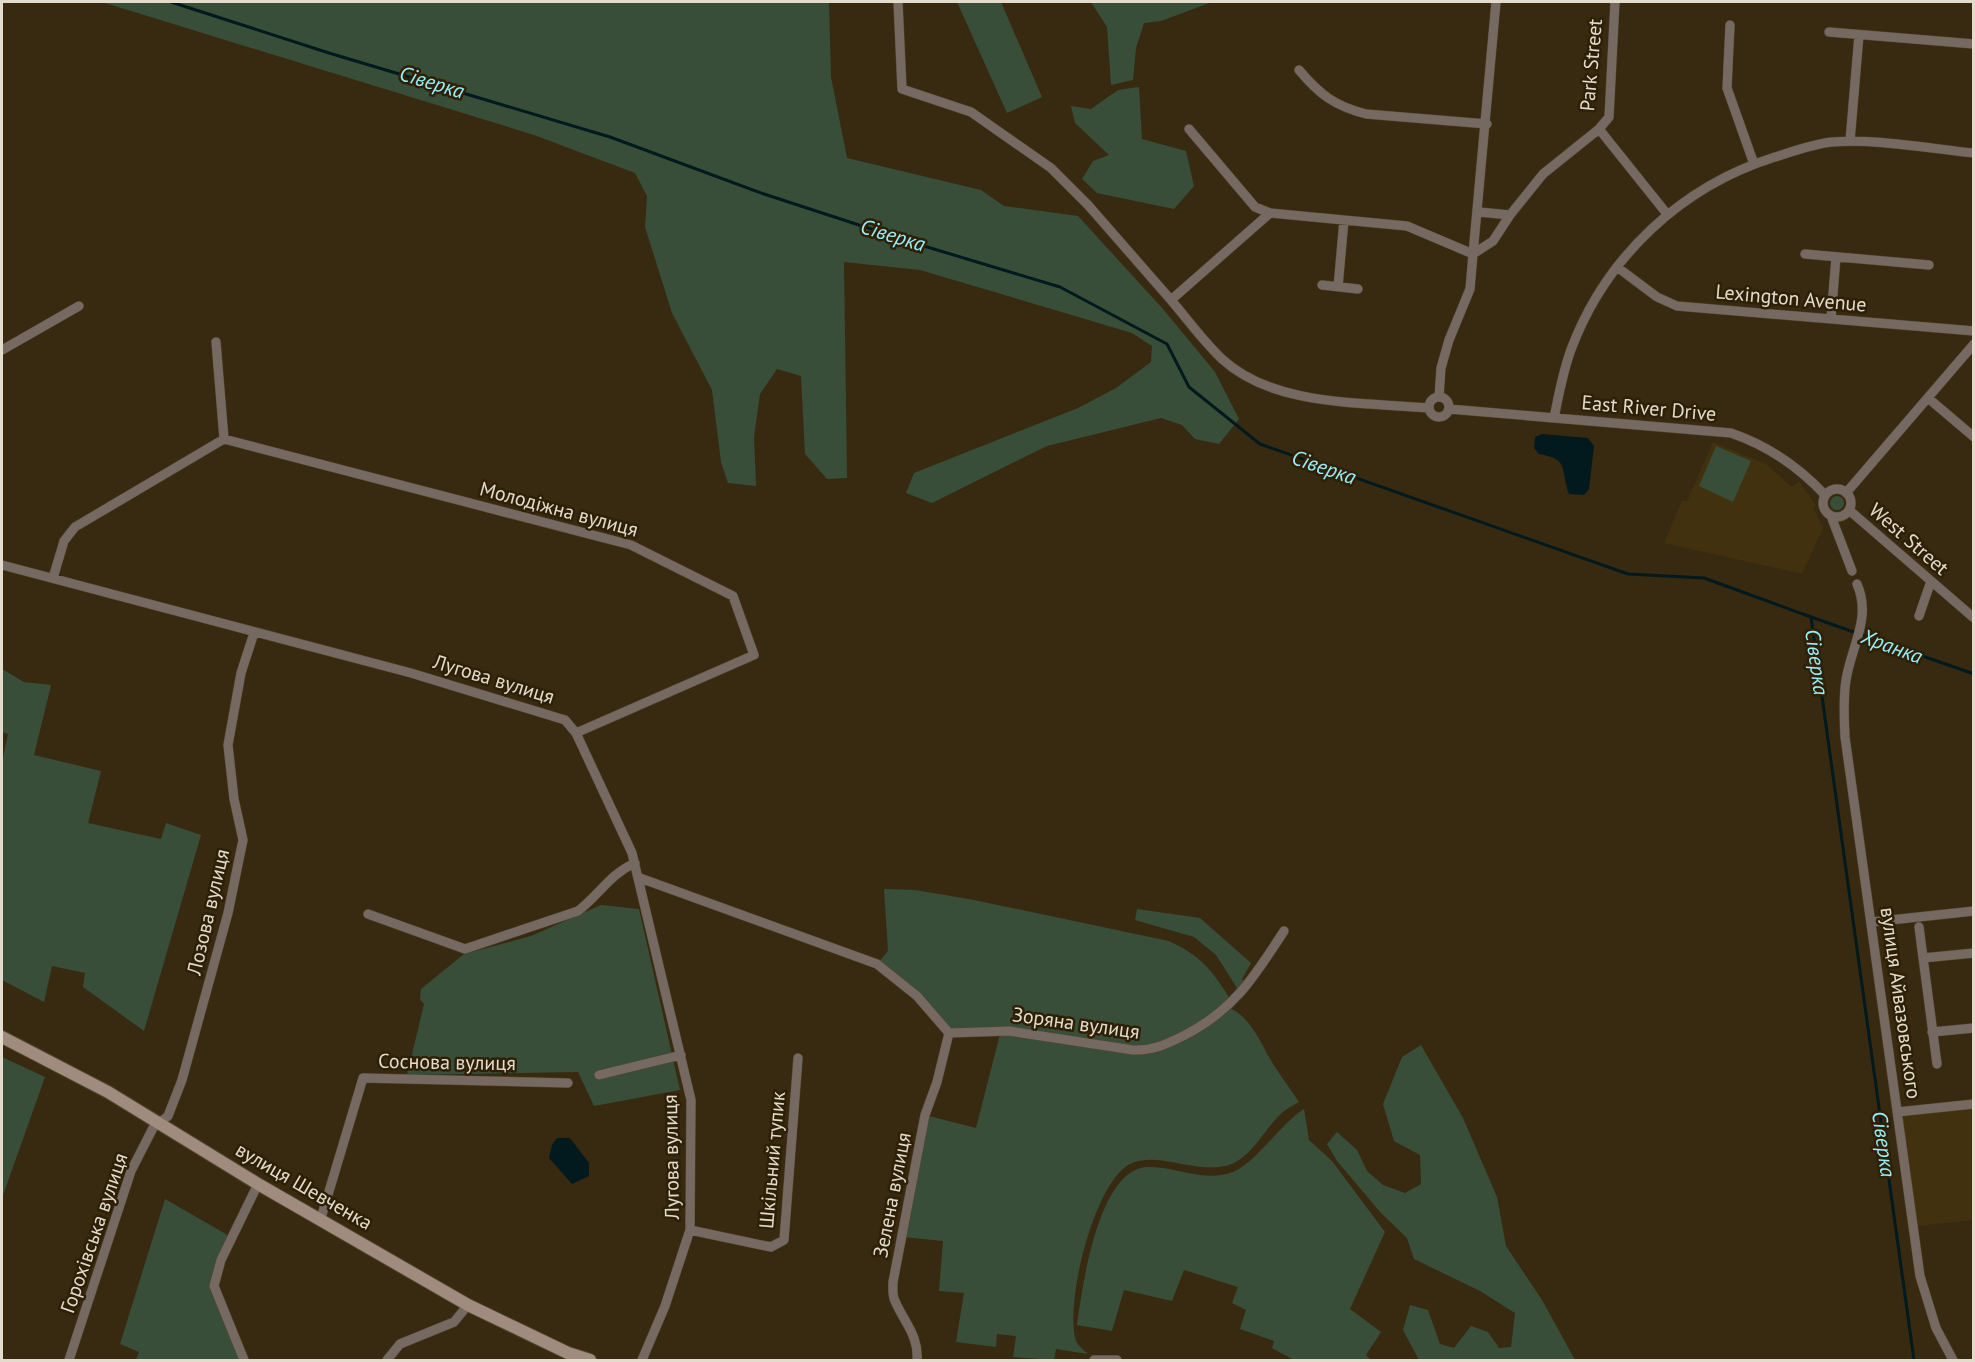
<svg xmlns="http://www.w3.org/2000/svg" width="1975" height="1362" font-family="'PT Sans',sans-serif">
  <rect width="100%" height="100%" fill="#372a10"/>
  <path fill="#41310f" d="M1713,442L1766,464L1792,487L1799,481L1816,506L1813,508L1823,528L1802,574L1664,543L1682,501H1687Z
    M1973,1108V1220L1917,1226L1902,1116Z"/>
  <path fill="#394e39" d="M102,2H829L831,77L847,158L981,190L1004,206L1078,216L1163,309L1215,372L1239,419L1219,444L1195,439L1182,425L1161,418L1047,446L932,503L906,493L914,473L1078,408L1116,388L1151,362L1152,346L1132,333L920,270L844,262L847,478L827,479L805,454L801,376L777,369L760,394L754,437L756,486L728,483L721,462L712,390L672,313L645,227L647,196L635,173L534,135Z
    M957,2H1001L1042,97L1007,113Z
    M1091,2H1212L1161,21L1144,23L1136,48L1133,80L1111,85L1107,27Z
    M1139,87L1142,139L1186,151L1194,186L1174,209L1097,193L1082,179L1093,161L1109,155L1075,123L1071,106L1091,109L1118,90Z
    M1716,446L1751,461L1733,502L1699,486Z
    M1830 503a7 7 0 1 1 14 0a7 7 0 1 1-14 0Z
    M2,669L24,682L51,685L34,755L101,771L88,823L161,839L166,823L201,835L144,1031L83,987L85,973L52,966L44,1002L2,980V762L8,734L2,732Z
    M884,889L915,890L969,899L1169,941C1202,957 1210,968 1229,997L1237,988L1216,955L1194,937L1135,920L1137,909L1200,918L1251,963L1242,979L1247,985L1228,1007C1254,1018 1262,1049 1277,1070C1284,1081 1292,1091 1299,1102C1294,1105 1288,1108 1284,1111C1265,1127 1253,1157 1229,1165C1197,1175 1157,1150 1130,1164C1094,1182 1064,1305 1076,1341C1078,1346 1084,1350 1088,1354L1056,1349L1054,1360L1013,1357L1016,1336L997,1334L996,1347L956,1342L964,1293L939,1291L943,1241L903,1237L925,1115L976,1128L1000,1034L949,1033L917,996L877,964L888,951Z
    M601,905L639,909L680,1090L594,1106L578,1072L407,1075L424,1004L420,999L421,989L464,954L531,936Z
    M1421,1045L1463,1118L1497,1197L1506,1246L1542,1300L1575,1360H1419L1403,1330L1410,1305L1428,1310L1440,1344L1454,1348L1471,1326L1488,1332L1499,1348L1511,1347L1515,1313L1480,1291L1414,1259L1407,1238L1381,1213L1337,1161L1327,1144L1337,1132L1357,1150L1367,1171L1383,1185L1405,1193L1421,1184L1420,1155L1394,1141L1383,1104L1402,1057Z
    M2,1057L45,1077L2,1198Z
    M1304,1109L1309,1140L1332,1161L1385,1232L1350,1309L1381,1332L1366,1355L1371,1360H1294L1272,1348L1274,1341L1240,1329L1246,1310L1232,1303L1238,1287L1184,1270L1172,1301L1124,1290L1112,1331L1077,1325C1082,1289 1098,1169 1147,1167C1175,1166 1205,1183 1233,1172C1257,1162 1279,1125 1304,1109Z
    M165,1199L231,1237L214,1286L244,1360H136L139,1352L120,1344Z"/>
  <path fill="#021a1d" d="M1542,434L1588,438L1594,446L1589,489L1584,495L1569,494C1560,469 1570,459 1539,454L1534,448L1535,437Z
    M557,1138H570L589,1163V1176L572,1184L549,1158L552,1145Z"/>
  <g fill="none" stroke-linecap="round" stroke-linejoin="round">
    <path stroke="#021a1d" stroke-width="3" d="M171,2L329,53L610,137L764,194L914,243L1060,287L1167,344L1189,387L1260,444L1628,574L1704,578L1811,617L1914,1360
      M1811,617L1974,674"/>
    <g stroke="#53462e" stroke-width="10">
      <path id="street" d="M898,2L902,89L971,112L1051,168L1088,205L1171,300
        M1615,2L1609,117L1599,129L1667,214
        M1730,25L1727,88L1754,164
        M1829,32L1974,44
        M1299,70C1320,95 1335,106 1366,114L1487,124
        M1189,129L1255,207L1270,213
        M1850,141L1859,35
        M1479,212L1510,215
        M1805,254L1929,265
        M1617,267L1657,297L1677,306L1974,331
        M1322,285L1358,289
        M1338,287L1344,220
        M1831,319L1836,257
        M216,342L224,439
        M2,350L79,306
        M1429 407a10 10 0 1 1 20 0a10 10 0 1 1-20 0Z
        M1439,397L1441,368L1449,340L1470,289L1473,254L1493,241L1510,215L1543,174L1599,129
        M1928,398L1974,437
        M1429,408C1363,402 1274,407 1222,359C1204,342 1188,320 1171,300L1270,213L1407,226L1473,254L1496,2
        M1449,409L1731,433C1769,446 1798,466 1825,495
        M1554,418C1559,394 1563,370 1572,347C1607,256 1682,186 1775,157C1794,151 1813,144 1832,142C1874,138 1931,149 1974,153
        M1823 503a14 14 0 1 1 28 0a14 14 0 1 1-28 0Z
        M1846,493L1974,344
        M1849,510L1974,618
        M1831,516L1852,571
        M2,565L411,673L565,720L576,733L632,853L691,1100L690,1230L665,1306L642,1360
        M53,578L64,541L75,527L224,439L631,545L733,596L754,655L576,733
        M1857,584C1872,618 1851,647 1846,680C1843,699 1844,718 1845,737L1920,1276L1936,1328L1953,1360
        M1919,616L1931,581
        M640,878L877,964L917,996L949,1033L1009,1031L1133,1050C1153,1051 1167,1044 1185,1035C1235,1009 1254,977 1284,931
        M368,914L465,949L578,911C599,895 610,874 635,863
        M1872,922L1974,911
        M1919,927L1937,1064
        M1923,958L1974,953
        M1932,1032L1974,1028
        M599,1075L681,1055
        M1897,1112L1974,1104
        M321,1218L363,1078L568,1083
        M690,1230L771,1247L784,1240L798,1058
        M69,1360L131,1171L153,1128L168,1116L182,1080L228,913L243,840L234,799L228,745L241,673L254,633
        M244,1360L214,1286L221,1260L258,1184
        M387,1360L400,1344L454,1322L468,1305
        M917,1360C919,1336 904,1322 895,1301C892,1296 893,1288 893,1282L925,1115L937,1082L949,1033
        M1094,1360H1117"/>
    </g>
    <g stroke="#53462e" stroke-width="14">
      <path id="secondary" d="M2,1037L108,1092L258,1184L468,1305L568,1353L590,1360"/>
    </g>
    <use href="#street" stroke="#756961" stroke-width="9"/>
    <use href="#secondary" stroke="#9f8c7f" stroke-width="12"/>
  </g>
  <g text-anchor="middle" dominant-baseline="central" stroke-width="5" stroke-linejoin="round" paint-order="stroke">
    <g font-size="20" fill="#e3dbcc" stroke="#2d2006">
      <text transform="translate(1591 65) rotate(-85)">Park Street</text>
      <text transform="translate(1791 298) rotate(5)">Lexington Avenue</text>
      <text transform="translate(1649 408) rotate(5)">Еаst Rіvеr Drive</text>
      <text transform="translate(559 509) rotate(15)">Молодіжна вулиця</text>
      <text transform="translate(1909 539) rotate(41)">West Street</text>
      <text transform="translate(494 679) rotate(17)">Лугова вулиця</text>
      <text transform="translate(208 912) rotate(-77)">Лозова вулиця</text>
      <text transform="translate(1901 1003) rotate(82)">вулиця Айвазовського</text>
      <text transform="translate(1076 1023) rotate(8)">Зоряна вулиця</text>
      <text transform="translate(447 1062) rotate(1)">Соснова вулиця</text>
      <text transform="translate(671 1157) rotate(-91)">Лугова вулиця</text>
      <text transform="translate(772 1160) rotate(-85)">Шкільний тупик</text>
      <text transform="translate(304 1186) rotate(30)">вулиця Шевченка</text>
      <text transform="translate(892 1195) rotate(-79)">Зелена вулиця</text>
      <text transform="translate(94 1233) rotate(-71)">Горохівська вулиця</text>
    </g>
    <g font-size="21" font-style="italic" fill="#99edf7" stroke="#2d2006">
      <text transform="translate(432 82) rotate(17)">Сіверка</text>
      <text transform="translate(893 235) rotate(17)">Сіверка</text>
      <text transform="translate(1324 467) rotate(19)">Сіверка</text>
      <text transform="translate(1892 646) rotate(20)">Хранка</text>
      <text transform="translate(1817 662) rotate(82)">Сіверка</text>
      <text transform="translate(1884 1144) rotate(82)">Сіверка</text>
    </g>
  </g>
  <rect width="1975" height="1362" fill="none" stroke="#e3dbcc" stroke-width="6"/>
</svg>
